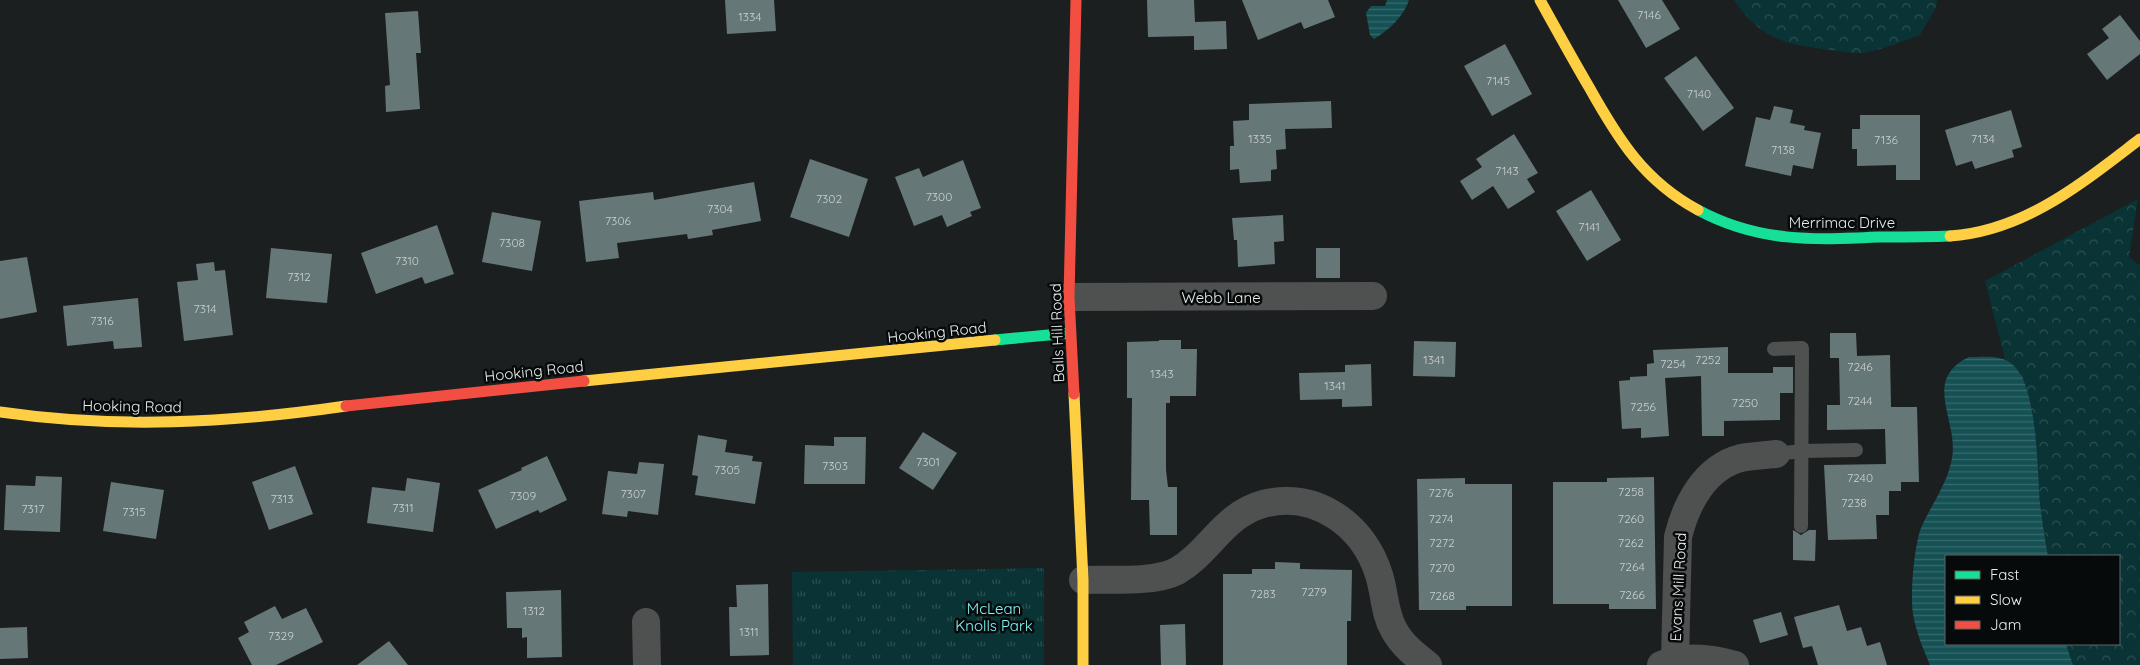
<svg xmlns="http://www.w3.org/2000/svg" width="2140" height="665" font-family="Quicksand,sans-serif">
  <defs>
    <pattern id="forest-crowns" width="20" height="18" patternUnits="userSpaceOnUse" patternTransform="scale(1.25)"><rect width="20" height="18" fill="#093335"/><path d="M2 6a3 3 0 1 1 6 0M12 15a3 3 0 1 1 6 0" fill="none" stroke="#2d5152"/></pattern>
    <pattern id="park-tufts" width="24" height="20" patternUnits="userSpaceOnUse" patternTransform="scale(1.25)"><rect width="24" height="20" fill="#093335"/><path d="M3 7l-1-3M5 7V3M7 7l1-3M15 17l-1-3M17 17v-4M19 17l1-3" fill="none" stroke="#2d5152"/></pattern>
    <pattern id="water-rules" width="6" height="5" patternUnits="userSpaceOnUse" patternTransform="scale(1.25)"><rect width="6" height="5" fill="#155154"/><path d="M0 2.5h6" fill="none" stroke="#376a6d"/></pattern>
  </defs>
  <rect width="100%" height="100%" fill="#1c1f20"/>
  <path fill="url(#forest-crowns)" d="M1734,0H1937L1936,7L1920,35C1901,42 1882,50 1862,53C1852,54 1841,51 1831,50C1786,45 1761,40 1734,0Z
    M2138,199L2129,257L2140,266V665H2073L2066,644H2119V556H2048L2040,505L2031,403L2019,372L2005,359L1985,281Z"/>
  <path fill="url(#park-tufts)" d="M1044,568V665H793L792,572Z"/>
  <path fill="url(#water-rules)" d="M1387,0H1409C1404,16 1389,30 1374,39L1370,35L1366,13L1371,6H1385Z
    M1969,357C1983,357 2002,354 2013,365C2038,387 2037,470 2040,503C2042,521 2045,538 2048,556H1946V644H2066L2073,665H1930C1923,648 1916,632 1913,614C1910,594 1914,547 1921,528C1931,505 1948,483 1952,458C1959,421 1921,380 1969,357Z"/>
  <path fill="#667778" d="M725,0H774L776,31L727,34Z
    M1147,0H1194L1195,22L1226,21L1227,49L1194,50V36L1148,37Z
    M1242,0H1328L1335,17L1304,29L1301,22L1258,40Z
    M1618,0H1662L1680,29L1646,48Z
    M418,11L421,53H416L420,109L386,112L385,86L390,85L385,13Z
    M2120,15L2140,41V54L2107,80L2087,54L2109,38L2102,29Z
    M1505,44L1532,94L1492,116L1464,66Z
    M1696,56L1734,108L1703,131L1664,78Z
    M1331,101L1332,128L1285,129L1286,149L1276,150L1277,169L1271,170V181L1240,183L1239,169L1230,170V146H1234L1233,121L1249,120V104Z
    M1774,106L1793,110L1790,123L1805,126L1804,130L1821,133L1813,169L1793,165L1791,176L1745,166L1756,117L1770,120Z
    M2011,110L2022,147L2012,150L2014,157L1975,169L1972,161L1956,166L1945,130Z
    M1860,115H1920V180H1896V165L1857,166V149H1852V129H1860Z
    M1514,134L1538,173L1527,179L1535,192L1508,209L1493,186L1472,200L1460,181L1482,167L1476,159Z
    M810,159L868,179L849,237L790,217Z
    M963,160L981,208L970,212L972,216L947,227L942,215L914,226L895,177L919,168L923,177Z
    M754,182L761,221L712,230L713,235L688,239L687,234L617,243L619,258L586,262L579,201L653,192L654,200Z
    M1591,190L1621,240L1587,261L1556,211Z
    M492,212L541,221L532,271L482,262Z
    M1283,215L1284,241L1274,242L1275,264L1238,267L1237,240H1234L1232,218Z
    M437,225L454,274L425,284L422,277L376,294L361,253Z
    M271,248L332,254L327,303L266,298Z
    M1316,248H1340V278H1316Z
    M27,257L37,312L0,319V261Z
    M214,262L215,271L225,270L233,335L184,341L177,282L198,280L196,264Z
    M138,298L142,347L114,349L113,341L67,346L63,306Z
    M1830,333H1856L1857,356L1890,355L1891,407H1917L1919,482H1901V491H1889V515H1876L1877,539L1828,540L1824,465L1886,464L1885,429L1827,430V405H1840L1839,358H1830Z
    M1159,340H1181V349H1197L1196,396H1170V403H1166V470L1168,487H1177V535H1150L1149,500H1131L1132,398H1127V342L1159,341Z
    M1414,341L1456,342L1455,377L1413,376Z
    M1728,347V373H1773V367H1793V393H1780V420L1724,421V436H1702L1701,376L1665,378L1669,436L1641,438V428L1622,429L1619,381L1630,380V377L1647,376V364L1654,363L1653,350Z
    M1371,364L1372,406L1342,407V399L1300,400L1299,373L1345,372V365Z
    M923,432L957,453L933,490L899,468Z
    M698,435L727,440L725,452L753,456L752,461L762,462L755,504L695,495L698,476L692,475Z
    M834,437H866L865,484H804L805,445L834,446Z
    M547,456L567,500L540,513L538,510L496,529L478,490L522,470L521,468Z
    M639,462L664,464L658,515L628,511L627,517L602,514L608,471L637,474Z
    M295,466L313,514L269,530L252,482Z
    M36,476L62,477L60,532L4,530L6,485L35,486Z
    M1654,477L1656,609H1609V604H1553V482H1607V478Z
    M407,478L440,483L433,532L367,523L372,487L405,491Z
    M1465,478V484H1512V606H1466V610H1419L1417,479Z
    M111,482L164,490L156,539L103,531Z
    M1793,530L1801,535L1809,530H1816L1815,561L1793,560Z
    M1275,562L1300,563V569L1352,570L1351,621H1347V665H1223V574H1252V569H1275Z
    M768,584L769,655L730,656L729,607H737L736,585Z
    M561,590L562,657L527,658V637L522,638V628H507L506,592Z
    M1839,605L1847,631L1861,627L1867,646L1880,642L1887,665H1818L1812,646L1803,648L1794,617Z
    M275,606L282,619L306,608L323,642L276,665H252L238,638L249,632L244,622Z
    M1781,612L1788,635L1760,643L1753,620Z
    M1185,624L1186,665H1161L1160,625Z
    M27,627L28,658L0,659V628Z
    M389,641L408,665H357Z"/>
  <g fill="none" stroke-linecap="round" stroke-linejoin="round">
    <path stroke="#4f5050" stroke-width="14" d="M1774,349L1802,348L1801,526
      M1776,454L1802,451L1856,450"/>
    <path stroke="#4f5050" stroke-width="28" d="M1069,297L1373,296
      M1083,580C1110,579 1154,583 1177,571C1210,552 1223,515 1263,504C1315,490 1364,525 1379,575C1385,593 1384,613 1394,630C1402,645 1415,655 1428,665
      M646,622L647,665
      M1675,659L1678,537C1686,504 1705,467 1741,458C1752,456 1765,455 1776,454
      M1661,665C1684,655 1711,658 1735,665"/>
    <path stroke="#16e098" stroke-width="11" d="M1698,210C1759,243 1815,240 1881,237C1904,237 1927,237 1950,236
      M995,340L1070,333"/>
    <path stroke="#ffcf43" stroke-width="11" d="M1540,0C1556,29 1572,58 1589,87C1618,139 1644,181 1698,210
      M1950,236C2025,231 2082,183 2140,139
      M584,381L995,340
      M1074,394L1083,580V665
      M0,412C116,429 230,423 346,406"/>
    <path stroke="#f24e42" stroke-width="11" d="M1074,394L1069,297L1076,0
      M346,406L584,381"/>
  </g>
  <g text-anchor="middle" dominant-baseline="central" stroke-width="5" stroke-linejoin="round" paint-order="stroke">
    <g font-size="12" fill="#c8cfcf">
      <text x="1649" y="14">7146</text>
      <text x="750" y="16">1334</text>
      <text x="1498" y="80">7145</text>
      <text x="1699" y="93">7140</text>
      <text x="1260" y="138">1335</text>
      <text x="1983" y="138">7134</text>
      <text x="1886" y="139">7136</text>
      <text x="1783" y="149">7138</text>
      <text x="1507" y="170">7143</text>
      <text x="939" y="196">7300</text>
      <text x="829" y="198">7302</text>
      <text x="720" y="208">7304</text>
      <text x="618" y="220">7306</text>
      <text x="1589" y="226">7141</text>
      <text x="512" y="242">7308</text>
      <text x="407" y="260">7310</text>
      <text x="299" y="276">7312</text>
      <text x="205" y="308">7314</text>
      <text x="102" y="320">7316</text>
      <text x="1434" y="359">1341</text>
      <text x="1708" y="359">7252</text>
      <text x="1673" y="363">7254</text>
      <text x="1860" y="366">7246</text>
      <text x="1162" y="373">1343</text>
      <text x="1335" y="385">1341</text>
      <text x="1860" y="400">7244</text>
      <text x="1745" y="402">7250</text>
      <text x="1643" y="406">7256</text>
      <text x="928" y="461">7301</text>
      <text x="835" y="465">7303</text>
      <text x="727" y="469">7305</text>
      <text x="1860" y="477">7240</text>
      <text x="1631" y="491">7258</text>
      <text x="1441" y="492">7276</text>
      <text x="633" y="493">7307</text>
      <text x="523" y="495">7309</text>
      <text x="282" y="498">7313</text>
      <text x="1854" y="502">7238</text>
      <text x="403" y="507">7311</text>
      <text x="33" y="508">7317</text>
      <text x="134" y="511">7315</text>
      <text x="1441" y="518">7274</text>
      <text x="1631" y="518">7260</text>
      <text x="1442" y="542">7272</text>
      <text x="1631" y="542">7262</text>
      <text x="1632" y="566">7264</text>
      <text x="1442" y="567">7270</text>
      <text x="1314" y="591">7279</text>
      <text x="1263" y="593">7283</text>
      <text x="1632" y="594">7266</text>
      <text x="1442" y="595">7268</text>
      <text x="534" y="610">1312</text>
      <text x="749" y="631">1311</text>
      <text x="281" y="635">7329</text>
    </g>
    <g font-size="15" fill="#e8ecec" stroke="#070a0a">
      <text x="1842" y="222">Merrimac Drive</text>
      <text x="1221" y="297">Webb Lane</text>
      <text transform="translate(937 332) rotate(-6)">Hooking Road</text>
      <text transform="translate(1057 333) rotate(-92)">Balls Hill Road</text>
      <text transform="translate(534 371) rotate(-6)">Hooking Road</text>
      <text transform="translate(132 406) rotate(1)">Hooking Road</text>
      <text transform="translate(1678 587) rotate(-87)">Evans Mill Road</text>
    </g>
    <g font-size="15" fill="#7ff8fd" stroke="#070a0a">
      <text x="994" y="608">McLean<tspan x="994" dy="17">Knolls Park</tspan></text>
    </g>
  </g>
  <rect x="1945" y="555" width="175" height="90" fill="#070a0a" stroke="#616464"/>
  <rect x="1955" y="571" width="25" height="8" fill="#16e098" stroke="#616464"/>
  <text x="1990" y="580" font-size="15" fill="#e8ecec">Fast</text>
  <rect x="1955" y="596" width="25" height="8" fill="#ffcf43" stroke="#616464"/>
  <text x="1990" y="605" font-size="15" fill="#e8ecec">Slow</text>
  <rect x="1955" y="621" width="25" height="8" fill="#f24e42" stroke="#616464"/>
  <text x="1990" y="630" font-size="15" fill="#e8ecec">Jam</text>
</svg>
